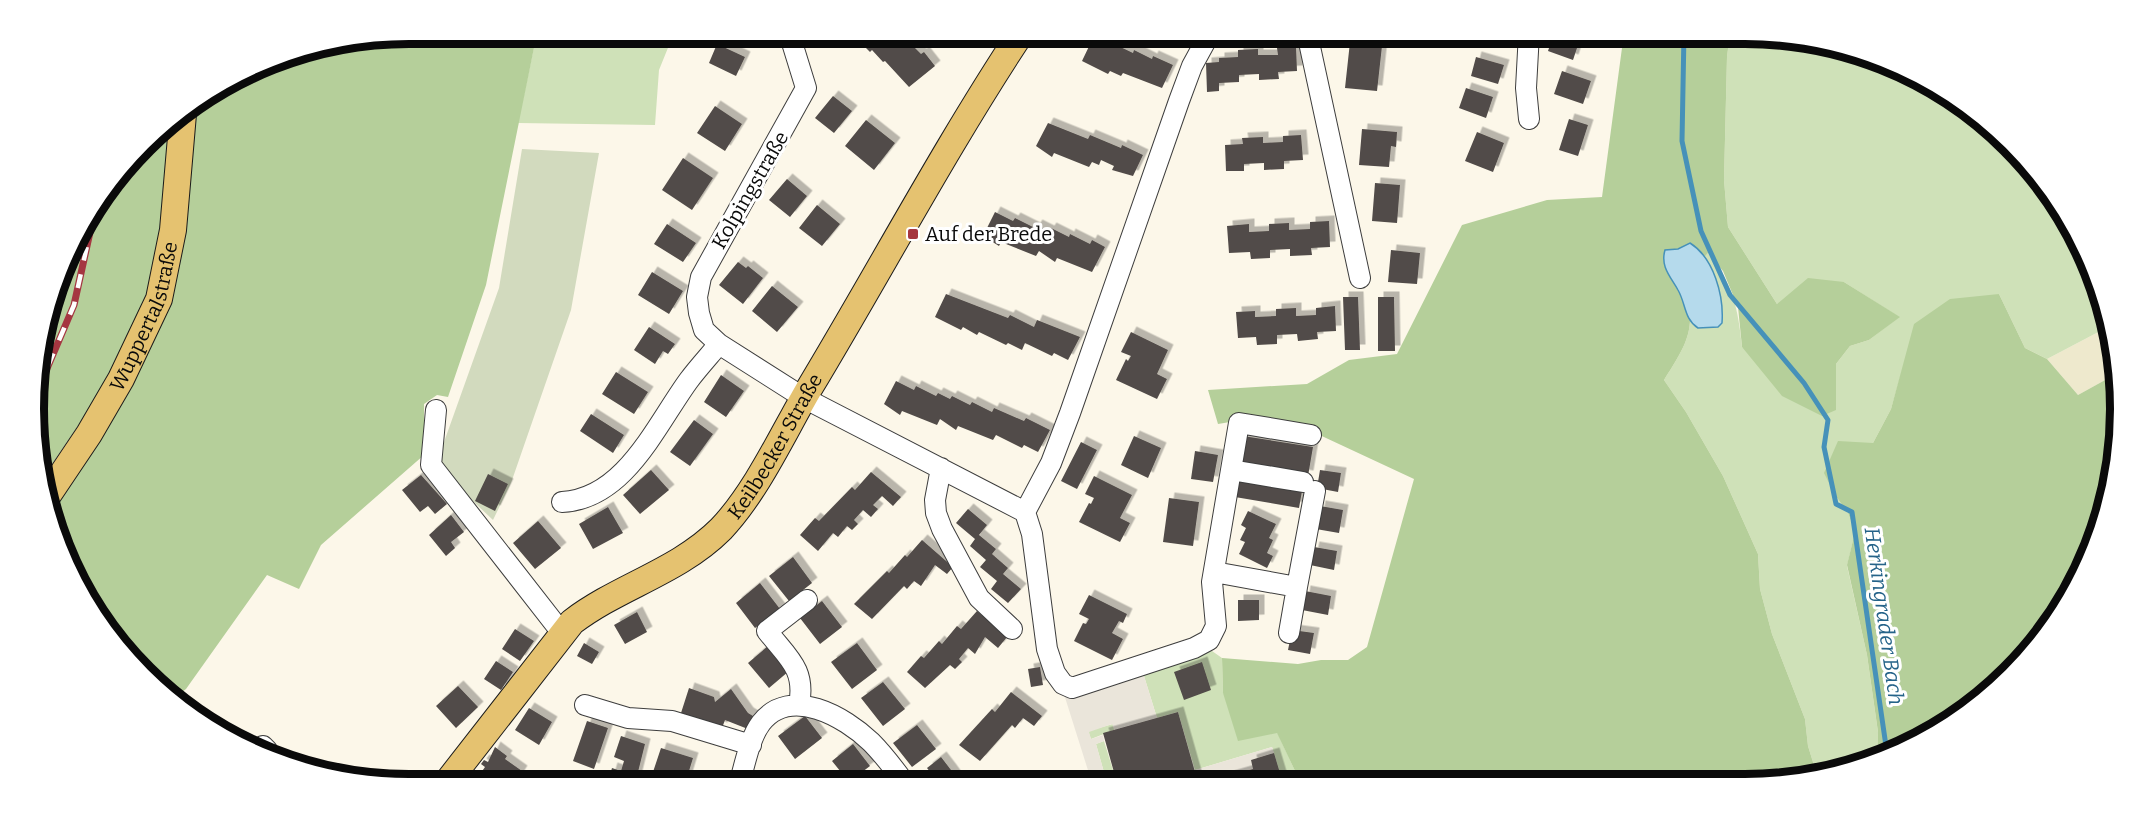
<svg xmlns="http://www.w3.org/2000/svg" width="2153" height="818" font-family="Bitter,serif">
  <defs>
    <filter id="shadow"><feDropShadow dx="5.5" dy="-5.5" stdDeviation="0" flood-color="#0004"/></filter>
  </defs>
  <rect width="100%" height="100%" fill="#fcf7e9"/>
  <path fill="#eee9cd" d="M2106,328L2117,360L2116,374L2078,395L2047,359Z"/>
  <path fill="#cfe1b8" d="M537,33H674L659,70L655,125L518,123Z
    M1750,34L1842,46L1973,111L2070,221L2106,328L2047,359L2025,348L1999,294L1908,350L1891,409L1873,443L1835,495L1848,513L1855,532L1847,566L1867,655L1878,732L1877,756L1817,775L1808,746L1805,719L1772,634L1760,589L1758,554L1723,476L1686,412L1664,380C1693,335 1693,330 1687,277L1708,253C1733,284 1738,308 1742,347L1836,410V364L1850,346L1869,340L1899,317L1844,282L1777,304L1728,227L1724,180L1727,57L1729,41Z
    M1194,648L1212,651L1222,658L1223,693L1277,732L1296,773V783H1283L1272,747L1195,770L1178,712L1157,718L1144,676L1095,691Z
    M1113,724L1114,730L1091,739L1088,731Z
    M1104,741L1117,783H1107L1096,744Z
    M1088,772L1092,783H1059L1058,778Z"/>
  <path fill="#b5cf9a" d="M409,33H537L486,285L448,397L437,395L424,404V455L321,545L299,589L267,575L186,689L173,699L96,618L50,507L155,325L180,263L190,109L288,53Z
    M1624,33L1750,34L1729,41L1727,57L1724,180L1728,227L1777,304L1808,278L1844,282L1900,317L1869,340L1850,346L1836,364V410L1822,416L1782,396L1742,347L1738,307L1723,271L1708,253L1687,277C1693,330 1693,335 1664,380L1686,412L1723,476L1758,554L1760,589L1772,634L1805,719L1808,746L1817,775L1793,782L1296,783V773L1277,733L1238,741L1223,693L1222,658L1298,664L1321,660H1348L1367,647L1414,479L1311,431L1254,418L1218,424L1208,390L1307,384L1349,360L1397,354L1462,225L1547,200L1602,197Z
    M174,119C170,163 169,219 160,261C145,334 82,420 40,482L36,360L83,221L161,126Z
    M1999,294L2025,348L2047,359L2078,395L2116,374L2107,507L2057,618L1992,691L1910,746L1877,756L1878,732L1867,655L1847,565L1855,532L1848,513L1835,495L1824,473L1838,441L1873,443L1891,409L1914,324L1950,299Z"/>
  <path fill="#d2dabe" d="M522,149L599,153L571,310L511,483L493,520L440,470L439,456L499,288Z"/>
  <path fill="#eae5da" d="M1144,676L1157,718L1115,730L1112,724L1089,732L1091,739L1103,735L1104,741L1096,744L1107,783H1092L1063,691H1095Z
    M1272,747L1274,753L1251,760L1253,769L1225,777L1227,783H1183L1197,779L1195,770Z"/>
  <path fill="#b5daec" stroke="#4691b9" stroke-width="1.5" d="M1690,243C1714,258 1724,296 1722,323L1718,327L1698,328C1684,319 1686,304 1678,290C1671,277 1660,267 1665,250L1678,249Z"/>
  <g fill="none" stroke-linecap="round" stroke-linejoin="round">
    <path stroke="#4691b9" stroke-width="5" d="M1684,33L1682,141L1701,231L1730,295L1804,383L1828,420L1824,447L1836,504L1852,512L1887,753"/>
  </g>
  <path fill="#514b48" filter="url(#shadow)" d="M851,33H900L921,54L924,52L935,66L909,87L885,61L883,62L872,50L870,52Z
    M1467,33H1498L1495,42Z
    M1554,33H1582L1573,60L1548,51Z
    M1093,38L1111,46L1112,43L1133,53L1134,50L1152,59L1153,56L1173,65L1162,88L1123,73L1121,76L1110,71L1108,74L1082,61Z
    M1350,42L1382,46L1377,91L1345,88Z
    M717,44L745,57L736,76L709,63Z
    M1296,47L1297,71L1278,72L1279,79L1259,80V74L1239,75V82L1219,83V91L1207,92L1206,63L1219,62V58L1238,57V50L1258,49V55H1278L1277,48Z
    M1476,57L1504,65L1498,84L1471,76Z
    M1562,71L1591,81L1583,104L1554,94Z
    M1466,88L1493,97L1486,118L1459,108Z
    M833,96L852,111L834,133L815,118Z
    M715,106L742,124L725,151L697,133Z
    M1569,119L1588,125L1578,156L1559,150Z
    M866,120L895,143L874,170L845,146Z
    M1048,123L1088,139L1090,135L1121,148L1122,145L1143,155L1133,176L1112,170L1114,166L1101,160L1099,165L1092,162L1089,167L1054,153L1052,157L1036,146Z
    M1362,129L1397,132L1396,147L1391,146L1389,167L1359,165Z
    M1477,132L1504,143L1493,172L1465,161Z
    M1301,135L1303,160L1284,161V169L1264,170V163L1244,164V171H1226L1225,145L1243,144L1242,138L1263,137V143L1283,142V136Z
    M683,158L713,178L692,210L662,190Z
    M787,179L807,196L790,217L769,200Z
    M1375,183L1400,185L1397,223L1372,221Z
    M817,205L840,224L822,246L799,228Z
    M995,212L1013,221L1015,218L1035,228L1037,225L1049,231L1051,228L1069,237L1070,234L1090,244L1092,240L1105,247L1092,272L1057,258L1055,262L1039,251L1036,256L1001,242L999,246L983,236Z
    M1329,221L1330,247L1311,248L1312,255L1290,256V249L1270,250V258L1251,259L1250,252L1229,253L1227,226L1249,224V232L1269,231V224L1289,223V230L1310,229V222Z
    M667,224L696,243L683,262L654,244Z
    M1391,250L1420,253L1417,284L1388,282Z
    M738,262L746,268L748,266L763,278L743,304L719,285Z
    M652,272L683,291L669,314L638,295Z
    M772,286L798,307L777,332L752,311Z
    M946,294L1008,318L1010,315L1034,327L1037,320L1080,337L1068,360L1054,353L1052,356L1025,343L1022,350L1008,343L1006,345L979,332L977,335L963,327L961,330L935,317Z
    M1343,297H1358L1360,350H1345Z
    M1378,297H1394L1395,351H1378Z
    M1335,306L1336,331L1317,332L1318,339L1298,341L1297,334L1277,335V344L1257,345L1256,337L1238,338L1236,312L1255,311V317L1276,316V309L1296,308V316L1316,315V308Z
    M649,327L675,344L668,354L663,351L655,364L634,350Z
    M1131,332L1168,350L1157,374L1167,379L1157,399L1116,380L1126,359L1128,361L1131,356L1121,352Z
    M616,372L648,392L634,414L602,394Z
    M721,375L744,391L726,417L704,402Z
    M896,381L914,390L916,386L936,396L938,393L950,399L952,396L970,405L972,402L992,412L994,408L1024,421L1026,418L1050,430L1038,452L1024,445L1022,448L996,435L993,440L958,426L956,430L940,419L937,425L902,411L900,415L884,404Z
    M591,414L624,435L613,453L580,431Z
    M694,420L713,434L690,466L670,452Z
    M1134,436L1161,448L1148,478L1121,465Z
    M1243,436L1313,447L1308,476L1239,464Z
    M1081,442L1097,450L1077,489L1061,481Z
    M1195,451L1218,455L1213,482L1191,479Z
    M651,470L669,490L640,514L623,495Z
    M1320,470L1341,473L1338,492L1317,488Z
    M871,472L901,497L893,506L882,496L873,505L878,509L871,517L863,510L854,520L858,524L852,530L847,526L838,537L833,533L818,551L800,535L815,518L819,521L852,487L855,490Z
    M488,474L508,484L495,511L475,501Z
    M421,475L447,504L435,514L428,506L420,512L402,490Z
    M1094,476L1132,495L1120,518L1130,523L1120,542L1079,522L1089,503L1091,504L1094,498L1085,494Z
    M1237,480L1302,491L1299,508L1235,497Z
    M1169,498L1199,502L1193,546L1163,542Z
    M1320,506L1343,510L1339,533L1316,529Z
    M608,507L623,533L593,549L579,524Z
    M968,509L987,525L979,535L996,549L992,554L1008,568L1003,574L1021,589L1008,603L991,589L997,581L980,567L986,560L970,546L975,539L956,523Z
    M1248,511L1276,524L1269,538L1273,540L1267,553L1273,556L1267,568L1239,554L1245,542L1240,540L1246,528L1241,525Z
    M451,515L464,532L451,542L455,548L446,556L429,535Z
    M538,521L561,548L535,569L513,543Z
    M922,540L953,567L947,574L935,565L921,586L914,581L907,589L904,586L872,619L854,604L887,571L889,573L905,555L907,557Z
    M1314,547L1337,551L1334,570L1310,565Z
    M793,557L812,583L789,601L769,576Z
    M760,583L780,609L755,628L736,603Z
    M1305,591L1331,596L1328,615L1302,610Z
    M1089,595L1127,614L1123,623L1119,621L1112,633L1123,639L1112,660L1074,641L1083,623L1086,624L1089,619L1079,614Z
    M1238,600H1259V620L1238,621Z
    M822,601L842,627L820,644L800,618Z
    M977,611L1007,637L998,648L985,637L975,654L968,648L959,659L962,662L955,669L950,665L925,688L907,672L921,656L924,658L939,641L942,644L957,626L961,629Z
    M637,612L647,632L625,644L614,625Z
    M515,629L534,641L520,661L502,649Z
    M1292,630L1314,633L1310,654L1288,650Z
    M584,643L599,652L592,664L577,656Z
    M857,643L877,670L852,689L831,662Z
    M768,646L789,671L769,688L748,663Z
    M496,661L513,672L501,690L484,679Z
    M1202,662L1211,690L1184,700L1174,672Z
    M1040,667L1043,685L1031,687L1028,669Z
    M883,682L905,709L883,726L861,698Z
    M458,686L478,707L456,728L436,706Z
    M689,688L714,697L715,702L731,689L748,713L758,719L753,731L725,720L722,728L681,713Z
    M1011,692L1042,716L1034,726L1023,718L1015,728L1012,725L980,761L959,745L992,709L995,712Z
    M529,708L552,722L539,745L515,730Z
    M1178,712L1197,779L1183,783H1117L1103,733Z
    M805,716L822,738L795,759L778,736Z
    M587,721L608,728L594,769L573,761Z
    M917,725L936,749L912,767L893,743Z
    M621,736L645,744L635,784L607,785L612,768L621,771L624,761L614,757Z
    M853,744L870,766L849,782L832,761Z
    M495,747L507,756L505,759L522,771L513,785H489L478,777L485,767L481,764L484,760L488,762Z
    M661,748L693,758L685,784L652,775Z
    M1274,753L1283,783H1227L1225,777L1253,769L1251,760Z
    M941,757L951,770L961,784H934L937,781L927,768Z
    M886,773L895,784H872Z"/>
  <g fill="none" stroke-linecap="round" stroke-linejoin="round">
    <g stroke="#3d3d3d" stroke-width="22">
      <path id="minor" d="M789,33L806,88L701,277L697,297L699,313L704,330L719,344L804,398L1025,512L1032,534L1047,649L1055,673L1063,684L1072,688L1194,648L1209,640L1216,626L1212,582L1239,423L1311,435
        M1307,33L1360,278
        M1529,119L1526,88L1529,33
        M436,410L431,465L562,633
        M941,468L935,500L936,513L942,529L979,598L1012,629
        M1231,470L1303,482
        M562,502C625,499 656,425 689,380C698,368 709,356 719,344
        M1025,512L1051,463L1070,413L1179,101L1192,66L1210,33
        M1214,572L1297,587L1315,491
        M1289,633L1297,587
        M585,705L628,718L672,721L751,745
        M799,705C806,669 788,658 767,631L807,600
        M263,746L267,750
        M739,784C745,765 749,739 761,723C790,685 845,717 871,742C882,753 892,766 901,778"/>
    </g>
    <g stroke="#1b1b1b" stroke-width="28">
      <g id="major">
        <path id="s1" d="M46,498L89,434L121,379L159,299L173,230L183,114"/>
        <path id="s2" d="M445,785L572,622C619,586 678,572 721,529C757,491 783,433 810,387C881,269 945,148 1021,33"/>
      </g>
    </g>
    <use href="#minor" stroke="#fff" stroke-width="20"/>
    <use href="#major" stroke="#e5c270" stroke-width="26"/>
    <g stroke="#a53641" stroke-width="7">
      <path id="rail" d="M37,392L74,305L96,205"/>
    </g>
    <use href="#rail" stroke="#fff" stroke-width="4.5" stroke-dasharray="14" stroke-linecap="butt"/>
  </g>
  <rect fill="#a53641" stroke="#fff" stroke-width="2" x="907" y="228" width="12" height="12" rx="3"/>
  <g text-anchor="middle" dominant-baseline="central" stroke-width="6" stroke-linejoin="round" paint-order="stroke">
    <g font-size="20" fill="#0a0a0a" stroke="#fff">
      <text transform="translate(750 190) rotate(-60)">Kolpingstraße</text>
      <text stroke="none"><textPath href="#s1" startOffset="208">Wuppertalstraße</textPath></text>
      <text stroke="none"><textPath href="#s2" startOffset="482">Keilbecker Straße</textPath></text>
    </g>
    <g font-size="20" fill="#0a0a0a" stroke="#fff" text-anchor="start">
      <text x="925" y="234">Auf der Brede</text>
    </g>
    <g font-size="21" font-style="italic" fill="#256389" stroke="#fff">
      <text transform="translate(1884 616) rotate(82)">Herkingrader Bach</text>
    </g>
  </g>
  <path d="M0 0H2153V818H0ZM409 44H1745A365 365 0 0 1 2110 409V409A365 365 0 0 1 1745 774H409A365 365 0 0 1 44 409V409A365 365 0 0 1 409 44Z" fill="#fff" fill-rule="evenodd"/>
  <path fill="none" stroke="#0a0a0a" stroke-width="8" d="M409 44H1745A365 365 0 0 1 2110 409V409A365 365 0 0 1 1745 774H409A365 365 0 0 1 44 409V409A365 365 0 0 1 409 44Z"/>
</svg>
